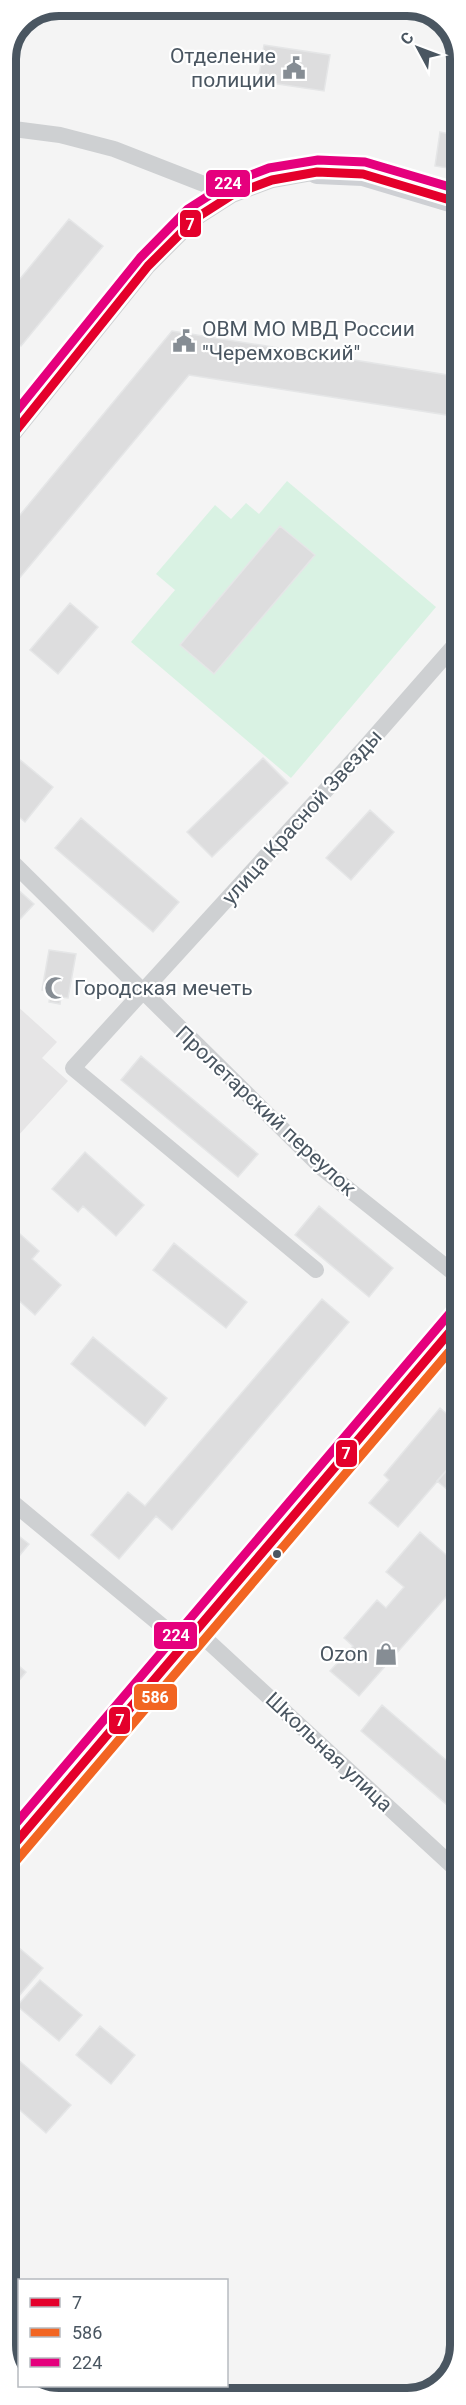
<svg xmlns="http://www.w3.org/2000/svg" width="466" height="2405" font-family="Roboto,sans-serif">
  <rect width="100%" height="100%" fill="#f4f4f4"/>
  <path fill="#e6e5e6" d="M6,996L57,1042L42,1058L68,1081L6,1149Z"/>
  <path fill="#d9f2e3" d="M287,481L436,607L291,778L131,642L175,590L156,574L215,505L231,519L246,503L259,514Z"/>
  <path fill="#ddddde" stroke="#e5e6e7" stroke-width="1.5" d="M362,6H401L400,15L361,11Z
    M264,45L330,55L324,91L258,81Z
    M440,132L460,136V170L435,166Z
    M69,219L103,246L21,346L6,334V296Z
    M172,331L460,377V417L189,375L12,587L6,582V532Z
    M280,526L315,555L214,674L180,645Z
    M70,603L98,627L58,674L30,650Z
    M263,758L288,783L212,857L187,832Z
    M19,759L53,787L25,822L6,806V775Z
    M370,810L394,832L351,880L326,858Z
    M81,818L179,902L153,932L55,848Z
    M6,879L34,904L10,930L6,926Z
    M49,950L76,954L68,998L61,997L60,1004L49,1002L51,992L42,990Z
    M141,1056L258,1154L238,1177L121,1080Z
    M85,1152L144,1205L116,1236L83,1206L78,1212L52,1189Z
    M319,1206L393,1268L369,1297L295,1235Z
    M11,1226L39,1251L32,1259L61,1285L35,1315L6,1289V1231Z
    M174,1243L247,1302L226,1328L153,1270Z
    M322,1299L349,1322L172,1530L156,1516L119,1559L91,1535L128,1492L145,1506Z
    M93,1337L167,1398L145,1426L71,1364Z
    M440,1408L460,1425V1455L398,1527L369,1503L389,1480L384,1475Z
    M460,1455V1500L437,1481Z
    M6,1526L29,1544L6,1572Z
    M420,1532L460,1567V1581L359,1696L330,1671L353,1646L344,1638L377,1600L386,1608L404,1587L386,1572Z
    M6,1655L26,1672L6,1696Z
    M382,1705L460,1772V1816L361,1731Z
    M6,1937L43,1968L6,2011Z
    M40,1980L82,2015L59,2041L17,2006Z
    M100,2026L135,2055L111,2084L76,2055Z
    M16,2058L71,2105L46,2133L6,2098V2069Z
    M6,2146L19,2155L6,2172Z"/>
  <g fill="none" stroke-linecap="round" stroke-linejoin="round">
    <path stroke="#ced0d2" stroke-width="16" d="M6,128L60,135L114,149L232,195
      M6,443L148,266L196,218L232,195L272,180L317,172
      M6,856L323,1169L460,1278
      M316,1270L73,1068L368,744L460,639
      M6,1497L185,1645
      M197,1631L460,1873"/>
    <path stroke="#ced0d4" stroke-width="24" d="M317,172L363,174L460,203
      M6,1854L460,1320"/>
    <g stroke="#fff" stroke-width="14">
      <path id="bus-1" d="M6,443L148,266L196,218L232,195L272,180L317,172L363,174L460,203
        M6,1854L460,1320"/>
    </g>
    <g stroke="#fff" stroke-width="14">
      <path id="bus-2" d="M15,1862L460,1339"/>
    </g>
    <g stroke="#fff" stroke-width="14">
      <path id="bus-3" d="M6,424L140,258L188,209L227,184L269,168L318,160L365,162L460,190
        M6,1835L451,1312"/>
    </g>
    <use href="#bus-1" stroke="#e4002b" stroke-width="9"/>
    <use href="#bus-2" stroke="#f26522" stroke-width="9"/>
    <use href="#bus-3" stroke="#e5007d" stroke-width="9"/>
  </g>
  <defs>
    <g id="civic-bare" transform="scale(1.8)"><path d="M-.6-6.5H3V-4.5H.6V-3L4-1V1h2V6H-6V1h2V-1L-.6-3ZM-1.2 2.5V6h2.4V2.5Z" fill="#868d94" stroke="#fff" stroke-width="2.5" paint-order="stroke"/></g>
    <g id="mosque-bare" transform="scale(1.8)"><path d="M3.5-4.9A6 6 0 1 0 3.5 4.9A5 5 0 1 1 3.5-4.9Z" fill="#868d94" stroke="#fff" stroke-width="2.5" paint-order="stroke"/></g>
    <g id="shop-bare" transform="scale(1.8)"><path d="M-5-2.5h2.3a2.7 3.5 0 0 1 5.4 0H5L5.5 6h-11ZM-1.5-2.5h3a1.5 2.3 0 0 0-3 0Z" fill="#868d94" stroke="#fff" stroke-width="2.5" paint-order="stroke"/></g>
  </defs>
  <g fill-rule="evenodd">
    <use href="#civic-bare" x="294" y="68"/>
    <use href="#civic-bare" x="184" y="341"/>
    <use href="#mosque-bare" x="56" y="988"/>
    <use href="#shop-bare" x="386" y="1654"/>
  </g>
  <circle fill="#4a5661" stroke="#fff" stroke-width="2" cx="277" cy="1554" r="5"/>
  <g text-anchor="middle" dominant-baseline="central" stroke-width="4.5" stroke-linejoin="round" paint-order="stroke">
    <g font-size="21" fill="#4a5661" stroke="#fff" text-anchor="end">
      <text x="276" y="56">Отделение<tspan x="276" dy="24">полиции</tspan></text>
      <text x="202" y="329" text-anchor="start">ОВМ МО МВД России<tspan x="202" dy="24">"Черемховский"</tspan></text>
      <text x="74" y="988" text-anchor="start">Городская мечеть</text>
      <text x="368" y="1654">Ozon</text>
    </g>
    <g font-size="21" fill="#4a5661" stroke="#fff">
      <text transform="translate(302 817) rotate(-48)">улица Красной Звезды</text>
      <text transform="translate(266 1111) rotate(43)">Пролетарский переулок</text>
      <text transform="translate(329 1752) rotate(43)">Школьная улица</text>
    </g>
  </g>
  <path d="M0 0H466V2405H0ZM59 16H407A43 43 0 0 1 450 59V2345A43 43 0 0 1 407 2388H59A43 43 0 0 1 16 2345V59A43 43 0 0 1 59 16Z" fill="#fff" fill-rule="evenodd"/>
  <path fill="none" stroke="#4a5661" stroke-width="8" d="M59 16H407A43 43 0 0 1 450 59V2345A43 43 0 0 1 407 2388H59A43 43 0 0 1 16 2345V59A43 43 0 0 1 59 16Z"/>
  <g stroke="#fff" stroke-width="2">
    <rect x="205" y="169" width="46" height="29" rx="6" fill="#e5007d"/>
    <rect x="179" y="209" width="23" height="29" rx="6" fill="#e4002b"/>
    <rect x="335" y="1439" width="23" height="29" rx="6" fill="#e4002b"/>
    <rect x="153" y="1621" width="45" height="29" rx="6" fill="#e5007d"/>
    <rect x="133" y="1683" width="45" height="28" rx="6" fill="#f26522"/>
    <rect x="108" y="1706" width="23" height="29" rx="6" fill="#e4002b"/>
  </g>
  <g font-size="16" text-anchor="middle" font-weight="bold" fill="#fff">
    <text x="228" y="189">224</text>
    <text x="190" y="230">7</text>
    <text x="346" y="1459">7</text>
    <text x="176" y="1641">224</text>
    <text x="155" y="1703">586</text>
    <text x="120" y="1726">7</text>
  </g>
  <rect x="18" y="2279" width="210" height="108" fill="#ffffff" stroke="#b7bbc0" stroke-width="1.5"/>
  <rect x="30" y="2298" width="30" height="9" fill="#e4002b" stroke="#b7bbc0" stroke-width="1.5"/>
  <text x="72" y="2309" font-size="18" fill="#4a5661">7</text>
  <rect x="30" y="2328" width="30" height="9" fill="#f26522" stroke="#b7bbc0" stroke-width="1.5"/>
  <text x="72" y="2339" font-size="18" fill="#4a5661">586</text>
  <rect x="30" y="2358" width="30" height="9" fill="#e5007d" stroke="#b7bbc0" stroke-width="1.5"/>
  <text x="72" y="2369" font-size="18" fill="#4a5661">224</text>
  <g transform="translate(418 48) rotate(311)" stroke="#ffffff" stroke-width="4.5" paint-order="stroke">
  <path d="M0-4.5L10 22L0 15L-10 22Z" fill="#4a5661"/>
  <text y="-9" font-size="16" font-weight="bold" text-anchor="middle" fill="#4a5661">С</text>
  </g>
</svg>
